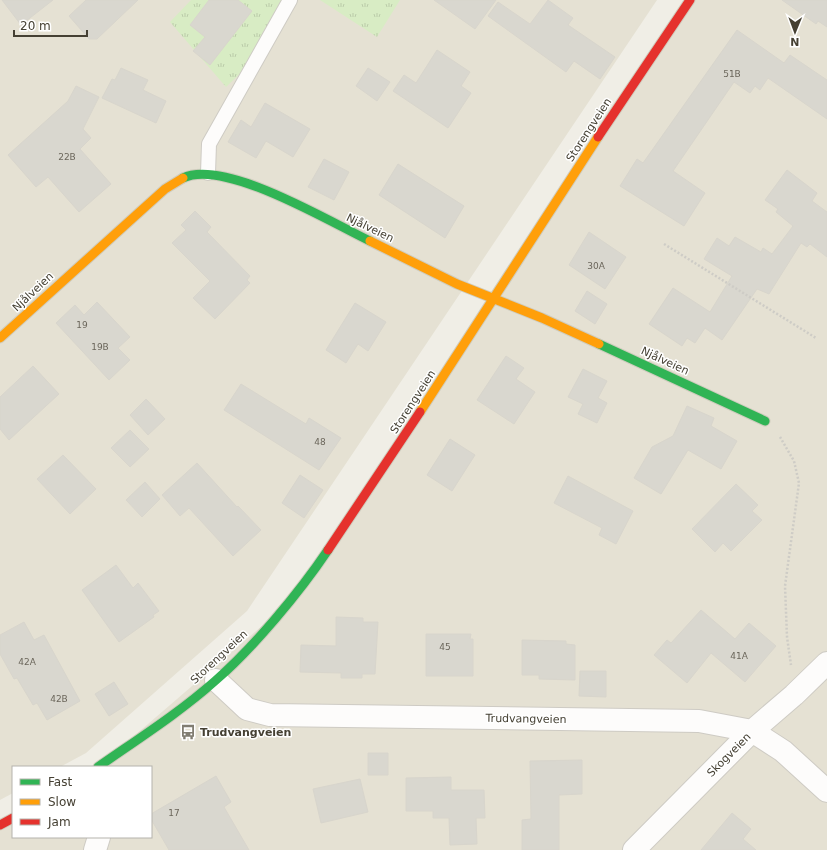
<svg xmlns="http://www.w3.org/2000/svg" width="827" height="850" font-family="'DejaVu Sans',sans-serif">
  <defs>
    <pattern id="park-tufts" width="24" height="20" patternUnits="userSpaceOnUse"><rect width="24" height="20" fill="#d8ecc4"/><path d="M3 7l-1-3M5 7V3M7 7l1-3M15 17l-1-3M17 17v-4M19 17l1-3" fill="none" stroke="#bbcba9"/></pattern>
  </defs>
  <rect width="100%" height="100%" fill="#f0eee6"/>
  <path fill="#e5e1d3" d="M0,0H657L247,611L86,753L60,767H13V793L0,800Z
    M690,0H827V850H0V825L13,818V837H151V767H98L284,607Z"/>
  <path fill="url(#park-tufts)" d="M191,0H287L247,67L226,87L170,22Z
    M320,0H400L377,37Z"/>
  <path fill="#d9d7cf" stroke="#d8d5cc" d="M2,0H53L21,25Z
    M86,0H138L97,39H89L69,16Z
    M209,0H238L252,11L210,65L193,51L205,37L190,25Z
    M434,0H496L475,29Z
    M548,0L573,18L568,25L615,57L600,79L574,61L566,72L488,16L498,2L530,24Z
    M782,0H827V27L818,21L816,24Z
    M737,30L784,63L790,55L827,80V119L768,78L760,90L755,86L750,93L734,82L673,171L705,193L684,226L620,186L637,159L643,163Z
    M437,50L470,72L461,86L471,93L448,128L393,91L404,75L416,83Z
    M121,68L148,80L143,90L166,101L156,123L102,98L112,79L115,80Z
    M368,68L390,82L377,101L356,86Z
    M76,86L99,97L83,129L91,138L80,149L111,184L79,212L48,177L36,187L8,155L68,101Z
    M265,103L310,129L293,157L266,141L256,158L228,142L241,120L251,127Z
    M324,159L349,172L334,200L308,187Z
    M398,164L464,206L445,238L379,195Z
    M787,170L817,193L812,201L827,212V257L810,244L807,247L801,243L769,294L757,289L722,340L705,328L695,343L687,338L682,346L649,324L673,288L710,312L732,276L704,259L717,238L729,246L735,237L761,252L763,248L772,254L793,226L776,212L778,209L765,200Z
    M195,211L211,227L207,232L250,276L247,280L250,283L215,319L193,298L210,281L172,243L186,230L181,225Z
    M589,232L626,257L605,289L569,265Z
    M587,291L607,304L595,324L575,311Z
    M97,302L130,337L118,348L130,360L109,380L56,323L75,305L84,315Z
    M355,303L386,322L368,351L358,344L346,363L326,350Z
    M506,356L524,368L516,379L535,392L514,424L477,400Z
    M33,366L59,394L9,440L0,429V397Z
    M583,369L607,381L598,398L607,403L597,423L578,414L583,404L568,397Z
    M241,384L306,424L309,418L341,438L319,470L224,410Z
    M146,399L165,419L148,435L130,415Z
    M687,406L714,418L711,426L737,441L721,469L688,450L661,494L634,478L652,447L673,436Z
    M130,430L149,449L130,467L111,448Z
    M450,439L475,455L452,491L427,475Z
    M63,455L96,489L70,514L37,479Z
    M197,463L237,507L238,506L261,530L233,556L189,508L180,516L162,495Z
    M300,475L323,490L304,518L282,503Z
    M568,476L633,511L616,544L599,535L602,528L554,503Z
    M145,482L160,499L142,517L126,500Z
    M736,484L758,505L752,511L762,520L731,551L723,543L715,552L692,529Z
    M116,565L133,588L138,583L159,611L153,615L154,617L119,642L82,590Z
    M701,610L735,639L749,623L776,646L745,682L711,653L687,683L654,655L667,640L671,643Z
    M336,617L363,618V622H378L375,674H362V678H341V673L300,672L301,645L336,646Z
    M24,622L34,640L44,635L80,701L47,720L37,703L33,705L17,678L14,679L0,654V635Z
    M426,634H471L470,639H473V676H426Z
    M522,640L566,641V644L575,645V680L539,679V675H522Z
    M580,671H606V697L579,696Z
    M114,682L128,704L109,716L95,694Z
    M368,753H388V775H368Z
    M582,760V794L559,795V850H522V820L531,819L530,761Z
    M216,776L231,802L224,807L249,850H169L151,819V814Z
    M451,777V790H484L485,818H476L477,844L450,845L449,818H433V811H406V778Z
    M360,779L368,812L321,823L313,789Z
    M732,813L751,829L743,839L756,850H701Z"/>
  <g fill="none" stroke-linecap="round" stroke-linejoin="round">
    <g stroke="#cecbc4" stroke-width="16">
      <path id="lane" d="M208,173L209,144L290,0"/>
    </g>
    <g stroke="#cecbc4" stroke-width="24">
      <path id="street" d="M216,680L247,709L270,715L699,721L752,731L783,751L827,791
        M95,850L99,837
        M634,850L752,731L794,695L827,663"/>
    </g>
    <g stroke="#cfccbd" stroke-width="11">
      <path id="fast" d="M183,178C224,158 330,222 370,241
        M599,344L765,421
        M98,767C138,739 179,713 215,681C254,647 299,593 328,550"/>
    </g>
    <g stroke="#cfccbd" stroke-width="11">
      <path id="slow" d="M370,241L457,284L542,318L599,344
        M0,338L165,189L183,178
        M420,412L598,137"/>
    </g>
    <g stroke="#cfccbd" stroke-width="11">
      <path id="jam" d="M598,137L690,0
        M328,550L420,412
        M0,825L13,818"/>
    </g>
    <path stroke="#ceccc6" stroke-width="2.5" stroke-dasharray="2 2" stroke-linecap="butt" d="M664,244L816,338
      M780,437L794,461L799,483L785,586L787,637L791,665"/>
    <use href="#lane" stroke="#fdfcfb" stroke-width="14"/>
    <use href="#street" stroke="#fdfcfb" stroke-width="22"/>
    <use href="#fast" stroke="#30b455" stroke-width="9"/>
    <use href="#slow" stroke="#ff9f0a" stroke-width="9"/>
    <use href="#jam" stroke="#e5322d" stroke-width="9"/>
  </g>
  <defs>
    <g id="bus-bare" transform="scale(1.2)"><path d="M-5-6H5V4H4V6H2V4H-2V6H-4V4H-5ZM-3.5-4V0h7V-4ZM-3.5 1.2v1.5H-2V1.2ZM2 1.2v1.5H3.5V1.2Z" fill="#817d72" stroke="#fff" stroke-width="2.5" paint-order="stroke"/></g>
  </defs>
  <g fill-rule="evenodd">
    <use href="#bus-bare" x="188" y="732"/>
  </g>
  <g text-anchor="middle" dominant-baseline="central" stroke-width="3" stroke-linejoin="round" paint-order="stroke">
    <g font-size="9" fill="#6b665b">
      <text x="732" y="74">51B</text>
      <text x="67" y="157">22B</text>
      <text x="596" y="266">30A</text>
      <text x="82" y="325">19</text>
      <text x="100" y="347">19B</text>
      <text x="320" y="442">48</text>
      <text x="445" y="647">45</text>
      <text x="739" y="656">41A</text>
      <text x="27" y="662">42A</text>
      <text x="59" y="699">42B</text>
      <text x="174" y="813">17</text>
    </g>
    <g font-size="11" fill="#454033" stroke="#fff">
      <text transform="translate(589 130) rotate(-57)">Storengveien</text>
      <text transform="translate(370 228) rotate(26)">Njålveien</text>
      <text transform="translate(33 292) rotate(-43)">Njålveien</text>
      <text transform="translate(665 361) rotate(25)">Njålveien</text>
      <text transform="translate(413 402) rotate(-57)">Storengveien</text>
      <text transform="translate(219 657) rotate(-43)">Storengveien</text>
      <text transform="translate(526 719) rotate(1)">Trudvangveien</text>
      <text transform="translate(729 755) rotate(-45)">Skogveien</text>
    </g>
    <g font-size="11" font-weight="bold" fill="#454033" stroke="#fff" text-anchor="start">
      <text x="200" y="732">Trudvangveien</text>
    </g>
  </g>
  <rect x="12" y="766" width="140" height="72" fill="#ffffff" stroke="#b5b3ad"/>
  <rect x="20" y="779" width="20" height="6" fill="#30b455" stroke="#b5b3ad"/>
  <text x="48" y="786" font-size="12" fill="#454033">Fast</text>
  <rect x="20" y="799" width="20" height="6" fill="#ff9f0a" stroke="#b5b3ad"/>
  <text x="48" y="806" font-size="12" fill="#454033">Slow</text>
  <rect x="20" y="819" width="20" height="6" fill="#e5322d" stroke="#b5b3ad"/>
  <text x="48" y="826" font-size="12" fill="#454033">Jam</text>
  <g transform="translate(795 32) rotate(181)" stroke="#ffffff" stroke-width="3" paint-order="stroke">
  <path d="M0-3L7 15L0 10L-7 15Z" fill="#454033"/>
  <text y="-6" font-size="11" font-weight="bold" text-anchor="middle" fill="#454033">N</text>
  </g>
  <path d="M14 30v6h73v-6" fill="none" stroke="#454033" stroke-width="2"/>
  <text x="20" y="30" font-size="12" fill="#454033" stroke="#ffffff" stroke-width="3" paint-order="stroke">20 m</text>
</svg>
